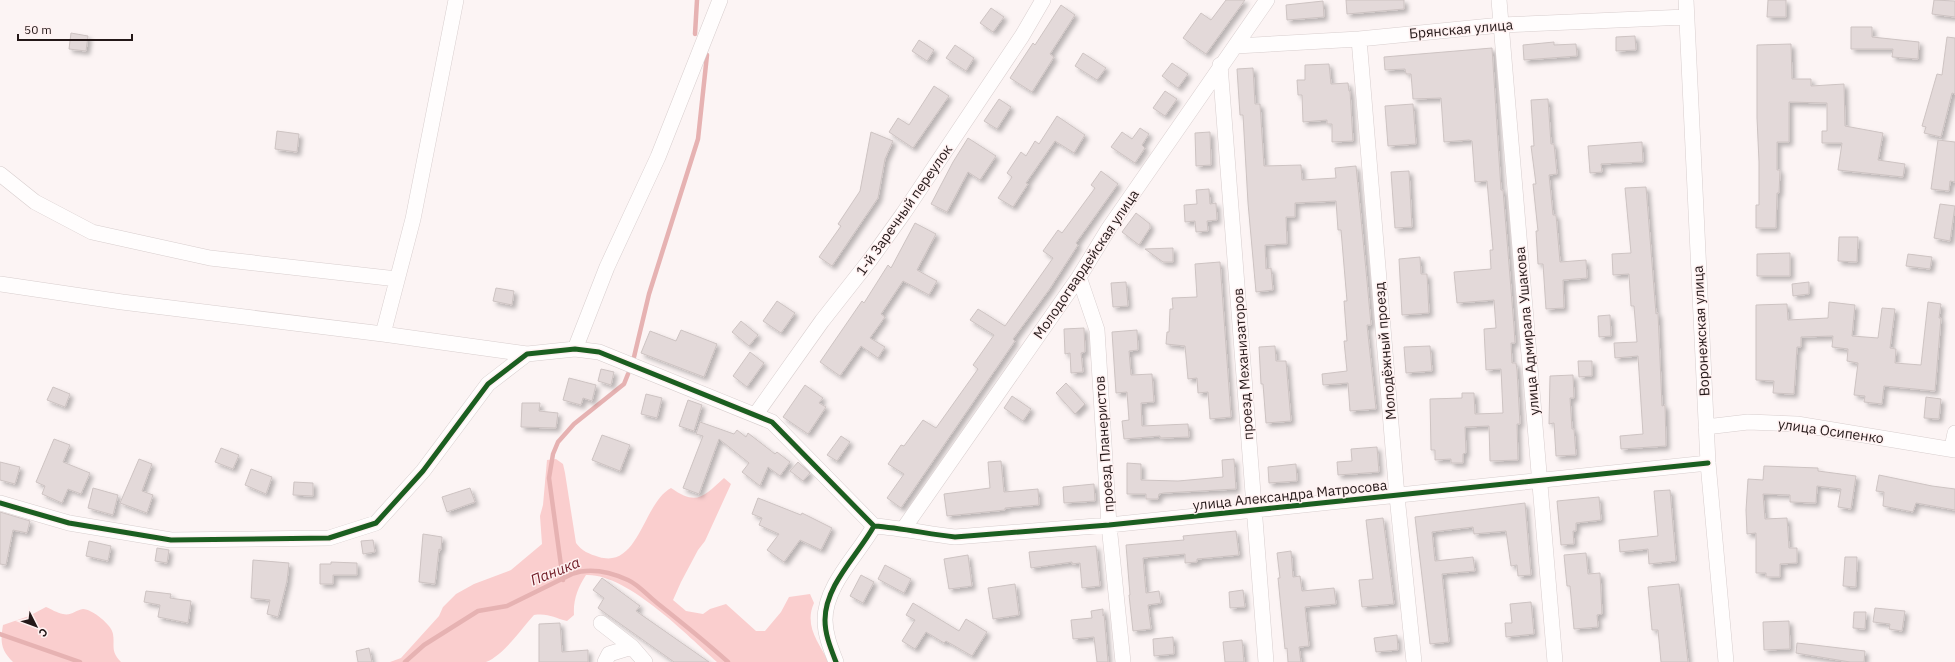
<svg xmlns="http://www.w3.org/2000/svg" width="1955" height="662" font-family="'IBM Plex Sans',sans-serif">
  <defs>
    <filter id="shadow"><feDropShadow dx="3.5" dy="3.5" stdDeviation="2" flood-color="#0004"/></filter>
  </defs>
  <rect width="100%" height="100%" fill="#fcf4f4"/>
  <path fill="#facece" d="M556,459L563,464L565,473L576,543C582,551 589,554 599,557C639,569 643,503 671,488C697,506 703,497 724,478L731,484L705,541L698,550L681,582L673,600L686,611L703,614L710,609L726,604L756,631H765L781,612L789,597L810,594L814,603C804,625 818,642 829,662H717C688,636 627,573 586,575C578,587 573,600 574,615L567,621C554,618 549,613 534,615C521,629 504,655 486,662H390L401,658L439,616L443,607L456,594L474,584L511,570L542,544L540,516L543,505L547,460Z
    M46,607C51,609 57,613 63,614C71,616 76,610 83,609C92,609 112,625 113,634C115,646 110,651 121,662H13C1,650 0,642 3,625L29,616Z"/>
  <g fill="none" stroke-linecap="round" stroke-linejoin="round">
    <path stroke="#e6b2b2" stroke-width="4.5" d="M695,34L697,0
      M634,357L649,294L698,139L707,55
      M563,580L549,478L553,454L558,442L574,424L624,384L628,374
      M0,634L80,662
      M405,662L424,645L478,611L507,606L572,574C591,567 610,572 628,580C639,585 648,596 657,603C681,622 705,641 728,662"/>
  </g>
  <path fill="#e3d9d9" stroke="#cdc3c2" filter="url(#shadow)" d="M1226,0H1245L1206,54L1183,38L1201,13L1211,20Z
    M1346,0H1404V9L1347,14Z
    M1768,0H1786V17H1767Z
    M1934,0L1955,1V17L1932,14Z
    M1323,1L1324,17L1287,20L1286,5Z
    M1061,5L1075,15L1050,54L1054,57L1032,92L1010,78L1033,43L1035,45Z
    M991,8L1004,17L993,32L980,23Z
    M1851,27H1872V37L1919,42L1918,59L1892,57L1893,49H1851Z
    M71,33L88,36L86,51L69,49Z
    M1635,36L1636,50L1616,51V37Z
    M1947,37L1955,38V94L1952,93L1941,137L1924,133L1926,127L1922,126L1937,74L1942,75Z
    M919,40L934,50L927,61L912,51Z
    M1554,42V45L1576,44L1577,56L1524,60L1523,45Z
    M1791,44L1792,79H1811V86L1844,84L1845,126L1883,133L1878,160L1905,164L1903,177L1838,170L1842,143H1822V131H1827V103L1789,102V142H1777V170H1780L1779,193H1777L1776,228H1756V205H1759V162L1757,118V45Z
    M955,45L974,58L966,71L946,58Z
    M1492,48L1501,190H1503L1514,327L1515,343H1511L1512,363H1516L1517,370L1520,424H1517L1518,460L1490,461L1489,426L1465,427L1466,453L1463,454V463H1451V459L1435,460V450H1431L1430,399L1462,398V393H1474L1475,414L1503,413L1501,369L1486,370L1484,329L1496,328L1494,300L1457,303L1454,272L1491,269L1490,250H1493L1487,181L1475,182L1472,141L1469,140L1444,142L1441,98L1413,99L1411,74H1406L1405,69L1385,70L1384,57Z
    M1083,53L1106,68L1097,80L1075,66Z
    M1172,63L1188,74L1178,88L1162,76Z
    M1329,64L1331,84L1348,83L1349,91H1350L1353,141L1332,142V124H1327V120L1303,122L1302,95H1298L1297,80H1305V65Z
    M1253,68L1255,104H1260L1264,166L1301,165L1302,180L1336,178L1335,168L1356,166L1367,281L1371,325H1367L1376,409L1350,411L1348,383L1323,385L1322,374L1347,371L1344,341H1347L1344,301H1347L1341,230H1338L1336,201L1295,203V217H1286L1287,244L1265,245L1266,269L1271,268L1273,290L1256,292L1248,203L1243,115H1240L1237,69Z
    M934,86L949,96L913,148L889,132L898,118L909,125Z
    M1165,91L1177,99L1165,116L1153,108Z
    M999,99L1011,107L997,129L984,121Z
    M1548,99L1551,144H1554L1557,174L1549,175L1553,215H1556L1560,262L1586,260L1587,278L1563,280L1564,308L1546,309L1543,264H1538L1536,231H1538L1533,184H1536L1531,146H1534L1531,100Z
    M1413,104L1416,144L1388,146L1385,106Z
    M1057,116L1085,135L1074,153L1055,141L1026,183L1028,184L1013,207L998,198L1012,177L1007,173L1021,152L1026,156L1035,141L1039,144Z
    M1140,128L1149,134L1142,145L1145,148L1135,163L1111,147L1122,132L1132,139Z
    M277,131L299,134L297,152L275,149Z
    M871,132L893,141L885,159L878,198L832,266L819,257L841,226L838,224L860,191Z
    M1210,132L1211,165L1196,166L1195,133Z
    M968,138L996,156L980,180L968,172L947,212L931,204L953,162Z
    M1938,140L1955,142V182L1950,181L1949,191L1931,189Z
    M1642,142L1643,162L1601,164L1602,172L1590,173L1588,146Z
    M1101,171L1118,184L1076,243L1078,245L1049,290L1013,339L1015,341L901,508L887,498L904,474L888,464L901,445L904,446L923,420L936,428L978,369L973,365L994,335L970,320L978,309L1005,326L1053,258L1043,251L1058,230L1062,233L1095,188L1091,185Z
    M1409,171L1412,227L1395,228L1391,172Z
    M1646,187L1656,314L1658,313L1662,406L1665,405L1666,446L1621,449L1620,436L1643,434L1638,356L1615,358L1614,343L1637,342L1634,306H1631L1629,274L1613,275L1612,254L1631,253L1625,188Z
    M1209,189L1210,204L1216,203L1217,220L1207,221L1208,231L1196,232L1195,221L1185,222L1184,205L1197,204L1196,190Z
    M1940,204L1955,206L1950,241L1934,238Z
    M1136,213L1150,224V228L1139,245L1122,232Z
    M915,223L936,234L917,270L937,281L929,295L903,281L881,314L885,317L870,338L885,347L878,358L861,346L840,376L820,362L862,301L864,303L888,265L891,268Z
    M1839,237H1858L1857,262L1838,261Z
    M1173,248V262H1163L1145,249Z
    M1790,253V276H1757V254Z
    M1908,254L1932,257L1930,269L1906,266Z
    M1420,257L1421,274H1427L1429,313L1402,315L1399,259Z
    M1220,262L1231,417L1210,419L1208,392L1198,393L1197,378L1188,379L1185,346L1166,344L1167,332H1169L1170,309H1173L1172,298L1197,297L1195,264Z
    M1126,282L1128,306L1113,307L1111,283Z
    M1809,282V294L1793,296L1792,284Z
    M496,288L514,291L512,305L493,301Z
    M777,301L795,313L781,333L763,321Z
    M1829,302L1855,305L1852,336L1878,338L1882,308L1895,309L1890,348L1896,349L1895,363L1921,365L1928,302L1941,304L1939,318H1941L1935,391L1884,386L1882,404L1864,402L1865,396L1854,395L1858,363L1847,361L1848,349L1832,347L1833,336L1801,337V347H1797L1794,394L1773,393L1774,381L1756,380V305L1787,304L1788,320L1828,318Z
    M1610,315L1611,336L1599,337L1598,316Z
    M741,321L758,335L749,346L732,332Z
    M1084,328L1085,352L1081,353L1083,372L1071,373L1070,353L1065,354L1064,329Z
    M681,330L717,344L704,377L641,353L650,331L676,341Z
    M1137,330L1138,350L1129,351L1131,375L1152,374L1154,402L1141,403L1142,426L1188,424L1189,437L1160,438V436L1124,439L1122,421L1129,420L1127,392L1116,393L1112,332Z
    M1275,346L1276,361H1286L1291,421L1266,423L1263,384H1261L1259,347Z
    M1430,346L1432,371L1406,373L1404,347Z
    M750,352L764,363L747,387L733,376Z
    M1578,361H1592V376L1579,377Z
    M601,369L614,372L611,385L598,381Z
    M1573,375L1574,398H1570L1572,429H1574L1576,455L1556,456L1554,423L1549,424L1550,376Z
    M569,378L596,385L592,401L583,398L581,405L563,400Z
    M1066,383L1085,404L1075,414L1056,393Z
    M805,385L823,398L819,403L826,407L808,434L783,417Z
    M53,387L70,394L65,407L47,400Z
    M646,394L662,398L657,418L641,414Z
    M1012,396L1031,409L1023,421L1004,408Z
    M1926,397L1941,399L1939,419L1924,418Z
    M688,400L702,405L694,431L679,426Z
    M522,403H540L539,411L558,413L556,428L521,427Z
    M700,422L734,434L737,430L746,437L748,433L775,454L777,452L790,462L780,476L768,467L760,486L742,472L749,463L719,439L699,494L683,488L703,436L696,434Z
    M602,435L630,445L620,471L592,460Z
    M841,436L850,442L837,461L827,455Z
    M54,439L70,445L63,462L90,473L81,494L68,489L62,503L42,494L45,486L36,482Z
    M1377,447L1379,472L1338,475L1337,462L1352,461L1351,449Z
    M221,448L239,455L233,469L215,462Z
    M139,459L152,464L142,491L153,495L147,513L120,503Z
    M1234,459L1236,489L1164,493L1159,494L1158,499H1146V494H1127V463L1141,464V480L1178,481L1223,477L1222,460Z
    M1001,461L1004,492L1038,489L1039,505L1005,508V510L947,516L944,494L990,488L988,462Z
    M0,462L20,467L15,484L0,480Z
    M798,462L810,473L803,481L790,471Z
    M1296,464L1297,481L1269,483L1268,467Z
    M1764,466L1818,468V471L1856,476L1851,509L1838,507L1841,489L1817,486L1816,503L1790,502V495L1763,494L1765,519L1787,518L1789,548H1797V563L1780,564V577H1766V573H1756V533L1747,534L1746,510L1748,479L1763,480Z
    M251,469L272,477L266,494L245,485Z
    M1879,475L1932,486L1955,489V510L1916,503L1913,512L1883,506L1884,492L1876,491Z
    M294,482L313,483V496L293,495Z
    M1094,484L1095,501L1064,503L1063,487Z
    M93,488L118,495L113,515L88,508Z
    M470,488L475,502L447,512L442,497Z
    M1670,490L1676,561L1649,564L1648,549L1620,552L1619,540L1658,536L1654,491Z
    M1599,497L1601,520L1576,523V531H1573L1574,544L1561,545L1557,501Z
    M758,498L801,515L802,513L832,528L821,550L800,540L784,562L767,550L779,534L759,525L762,518L752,514Z
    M1525,503L1531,575L1518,576L1517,565L1511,566L1506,531L1474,534L1473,527L1432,532L1435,561L1473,557L1475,571L1442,574L1449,642L1430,644L1415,517Z
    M0,512L30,521L27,533L13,530L6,565L0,564Z
    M1383,518L1394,604L1362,607L1359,580L1373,579L1366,520Z
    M1236,531L1239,555L1197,559V562L1185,563V554L1143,558L1146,593L1159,591L1161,603L1148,605L1151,629L1133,631L1129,595H1130L1126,545L1184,540L1183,536Z
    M423,534L442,537L441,550L439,549L435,584L419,582Z
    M373,540L375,552L363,554L361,541Z
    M89,541L111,546L108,561L86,556Z
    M1096,546L1100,586L1082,588L1080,563L1072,564V562L1031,568L1029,552Z
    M157,548L169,550L167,563L155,561Z
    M1291,551L1293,577L1300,576L1302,591L1334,588L1336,604L1305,607L1309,646L1299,647L1301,662H1288L1287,648L1285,649L1278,578H1280L1277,553Z
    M1586,553L1588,574L1600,573L1602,614L1597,615L1598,627L1574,629L1570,586H1567L1564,555Z
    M968,555L972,586L949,589L944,559Z
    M1845,557H1857L1856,587L1843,586Z
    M253,560L289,563L287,581L278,617L267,614L270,600L251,598Z
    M331,562L357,563V575H333V584H320V564H331Z
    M885,565L911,579L904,593L878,579Z
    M861,575L874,582L863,603L850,596Z
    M602,578L640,606L636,611L709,662H674L598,608L604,598L593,590Z
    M1015,584L1019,615L993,619L988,588Z
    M1679,584L1688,662H1661L1658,630H1652L1648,587Z
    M1243,590L1245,607L1230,608L1229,592Z
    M146,591L171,594L170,598L191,601L188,623L158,617L160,605L144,602Z
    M1531,602L1534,634L1506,637L1505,623H1512L1510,604Z
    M913,603L959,631L966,619L987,632L972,656L946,641L944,643L926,632L915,649L902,641L915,620L906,615Z
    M1875,608L1905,611L1902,631L1889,629L1890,624L1873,622Z
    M1103,609V616L1104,614L1108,662H1097L1094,637L1073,639L1071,620L1092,618L1091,611Z
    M1854,612H1866L1865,629L1853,628Z
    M1789,621L1790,649L1764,650L1763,622Z
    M560,623L562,652L588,650V662H539V624Z
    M1397,635L1398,650L1376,652L1374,638Z
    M1173,637L1174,654L1154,656L1153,639Z
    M1242,640L1244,662H1225L1223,642Z
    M1797,643L1865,651L1864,662H1850L1796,653Z
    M369,648L372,662H358L356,651Z"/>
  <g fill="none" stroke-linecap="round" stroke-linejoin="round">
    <g stroke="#d8cece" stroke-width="16">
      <path id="minor" d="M1499,0L1555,662
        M1686,0L1708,463L1726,662
        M1359,39L1397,496L1414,662
        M1236,46L1359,39L1501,25L1686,17
        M1220,65L1266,662
        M0,174L35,202L92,232L210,258L397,279
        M1079,277L1097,330L1109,525L1123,662
        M0,284L122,302L383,334L527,354
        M383,334L413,219L456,0
        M575,349L607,267L658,157L720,0
        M756,414L822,321L870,260L903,214L1022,36L1043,0
        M1706,427L1748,422L1797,424L1955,450
        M1952,448L1955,433
        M0,503L69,523L171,540L329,538L376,523L423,471L488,384L527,354L575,349L599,352L772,422L874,526C858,555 825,585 825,620C825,635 831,649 836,662
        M874,526C902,528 928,534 955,537L1109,525L1708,463
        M904,528L1079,277L1109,228L1267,0
        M601,623L632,647L645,662
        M605,662L609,654L632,647"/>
    </g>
    <use href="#minor" stroke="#fffdfd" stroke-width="15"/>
    <g stroke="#fff1f1" stroke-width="8">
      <path id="cycleway" d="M0,503L69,523L171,540L329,538L376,523L423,471L488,384L527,354L575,349L599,352L772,422L874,526C858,555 825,585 825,620C825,635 831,649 836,662
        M874,526C902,528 928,534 955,537L1109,525L1708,463"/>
    </g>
    <use href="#cycleway" stroke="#1b5e20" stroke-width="5"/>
  </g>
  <g text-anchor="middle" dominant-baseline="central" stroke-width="3" stroke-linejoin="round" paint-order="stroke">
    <g font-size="14" fill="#241818" stroke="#fff1f1">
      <text transform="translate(1461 29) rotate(-5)">Брянская улица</text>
      <text transform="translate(904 210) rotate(-55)">1-й Заречный переулок</text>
      <text transform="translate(1086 264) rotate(-56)">Молодогвардейская улица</text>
      <text transform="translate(1527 331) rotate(-95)">улица Адмирала Ушакова</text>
      <text transform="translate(1701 331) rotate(-93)">Воронежская улица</text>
      <text transform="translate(1385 351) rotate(-95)">Молодёжный проезд</text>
      <text transform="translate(1243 364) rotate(-94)">проезд Механизаторов</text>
      <text transform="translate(1831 431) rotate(8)">улица Осипенко</text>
      <text transform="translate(1104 444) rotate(-94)">проезд Планеристов</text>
      <text transform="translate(1290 495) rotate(-6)">улица Александра Матросова</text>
    </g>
    <g font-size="15" font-style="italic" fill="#701b26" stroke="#fff1f1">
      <text transform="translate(555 571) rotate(-22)">Паника</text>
    </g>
  </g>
  <g transform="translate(36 626) rotate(132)" stroke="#fff1f1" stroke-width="3" paint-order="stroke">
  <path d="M0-3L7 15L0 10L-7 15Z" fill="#241818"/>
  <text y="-6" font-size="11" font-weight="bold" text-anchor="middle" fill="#241818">С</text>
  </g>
  <path d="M18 34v6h114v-6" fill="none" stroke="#241818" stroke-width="2"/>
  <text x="24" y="34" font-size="12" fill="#241818" stroke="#fff1f1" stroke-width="3" paint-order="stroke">50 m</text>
</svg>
